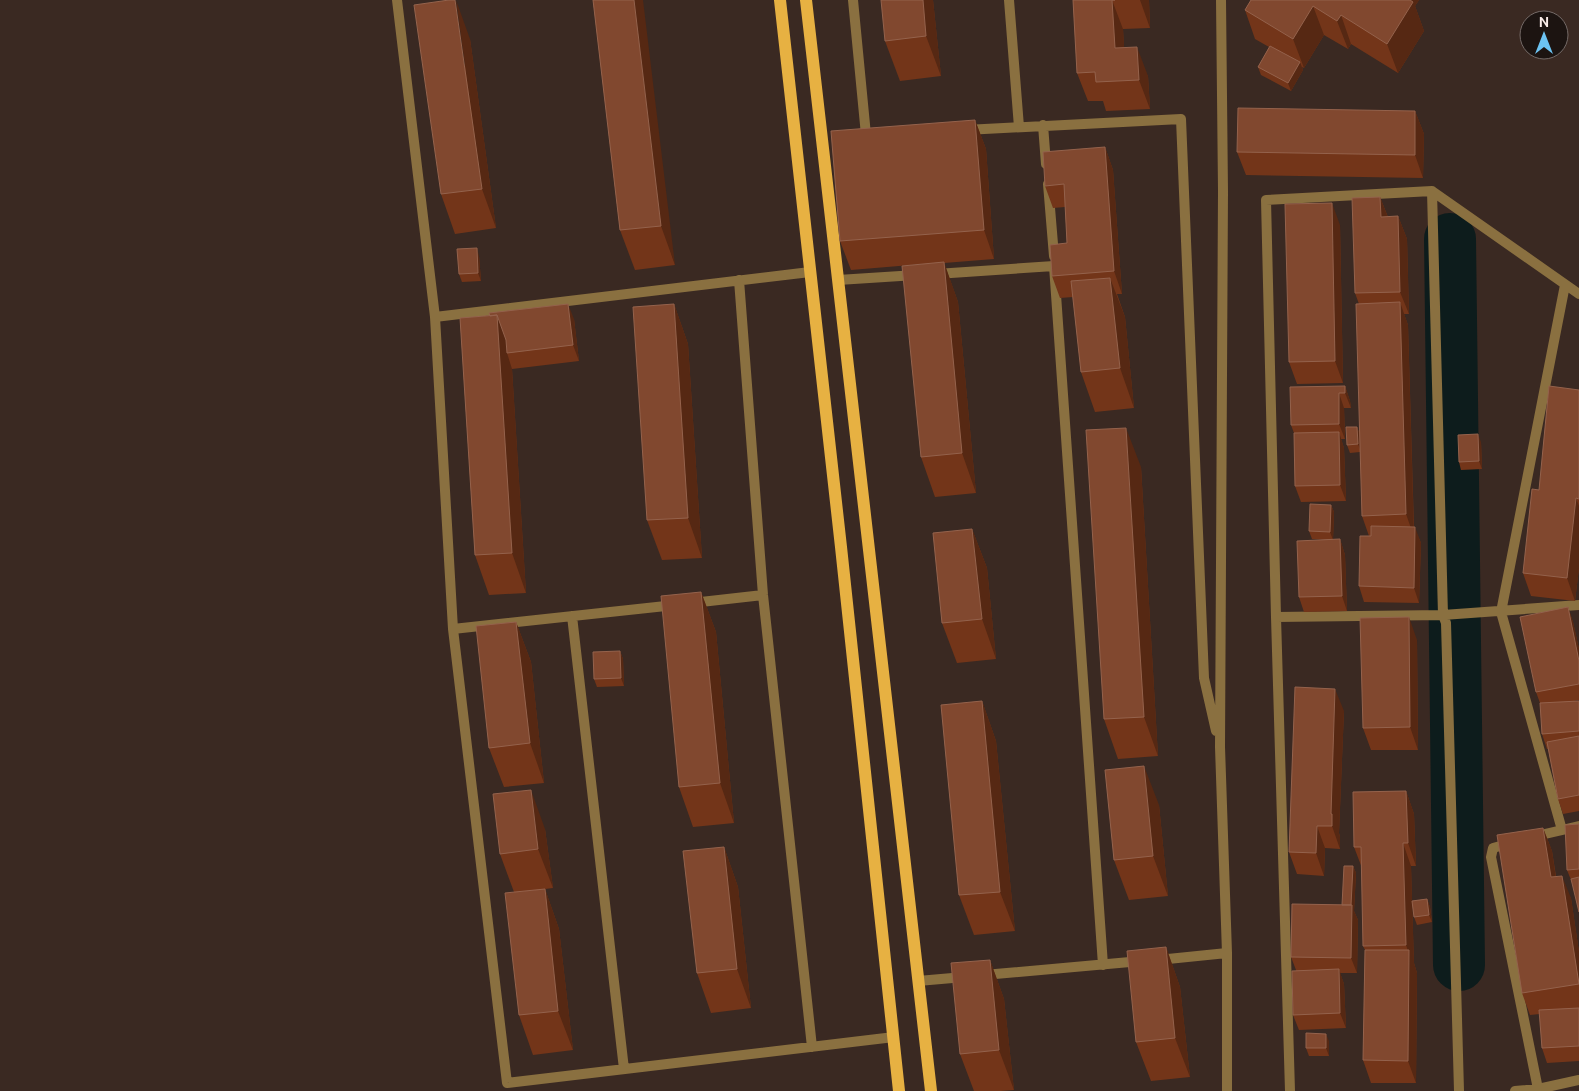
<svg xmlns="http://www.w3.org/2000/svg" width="1579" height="1091" font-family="Ubuntu,sans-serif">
  <rect width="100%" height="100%" fill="#3a2922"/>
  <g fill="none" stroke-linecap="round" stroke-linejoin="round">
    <path stroke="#0d1c1c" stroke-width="52" d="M1450,239L1459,965"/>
    <path stroke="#8a7040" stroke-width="10" d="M397,0L435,317L453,629L507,1083L894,1037
      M853,0L866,135
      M1009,0L1019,127
      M1221,0L1223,191L1220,747L1227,953V1091
      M1043,125L1046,164
      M965,130L1181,119L1204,678L1216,731
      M1048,184L1054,256
      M1432,191L1443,615L1446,623L1459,1091
      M936,274L1054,266L1103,965
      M739,280L763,595L812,1047
      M838,280L916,275
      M435,317L810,272
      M692,603L763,595
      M572,616L624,1069
      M1276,617L1443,615L1579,605
      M453,629L675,605
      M1562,830L1501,612L1565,285
      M1532,837L1579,826
      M1511,843L1493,848L1491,857L1538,1089
      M1158,960L1227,953
      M984,975L1141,961
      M918,981L964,977
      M1290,1091L1276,617L1266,200L1432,191L1579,294
      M1515,1091L1538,1089L1579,1080"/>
    <path stroke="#e7b142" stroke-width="12" d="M780,0L841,547L899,1091
      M806,0L931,1091"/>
  </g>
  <path fill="#733519" d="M593,0L675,265L635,270L620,230Z
    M933,0L941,76L900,81L885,41Z
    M1073,0H1149L1150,28L1123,29L1124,48L1148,76L1150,109L1106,111L1103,101H1088L1077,73Z
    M1251,0H1419L1415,6L1424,31L1398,73L1351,44L1348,49L1324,35L1304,68L1302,67L1303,70L1291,91L1261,75L1258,67L1269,47L1255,39L1245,10Z
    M470,39L496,228L455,234L441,194Z
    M1415,111L1424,134L1423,178L1246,175L1237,152Z
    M975,120L986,149L994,259L944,263L958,302L976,493L935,497L921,457L923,264L851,270L840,241Z
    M1105,147L1113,170L1122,294H1117L1125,317L1134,408L1095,412L1081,372L1073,297L1060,298L1052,276L1067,243L1065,207L1053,208L1045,186Z
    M1380,197L1388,217L1398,216L1407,239L1409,314H1404L1408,325L1414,527L1421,543L1419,603L1364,602L1359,586L1369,536L1362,516L1360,452L1350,453L1347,445L1357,427L1360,435L1359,304L1355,293Z
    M1340,225L1343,383L1297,384L1289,362Z
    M479,256L481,281L462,282L459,274Z
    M674,304L688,344L702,558L662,560L647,520Z
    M460,318L574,319L579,361L512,369L526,593L489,595L475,555Z
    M1345,386L1350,401L1351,408H1344L1345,439H1341L1344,448L1346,501L1301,502L1295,486L1294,433L1291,425Z
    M1579,390V568L1575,601L1531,596L1523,573L1539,490Z
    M1481,442L1482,469L1461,470L1459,462Z
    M1141,467L1158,756L1118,759L1104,719Z
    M1331,505L1334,512L1333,540L1340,539L1345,555L1347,611L1304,612L1299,597L1332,540L1312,539L1309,531Z
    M972,529L987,568L996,659L957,663L942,623Z
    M701,592L716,632L734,823L693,827L679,787Z
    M1568,607L1573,622L1579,649V700L1574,701H1579V811L1563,814L1558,799L1548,749H1547L1542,734L1540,703L1536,692Z
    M516,622L531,662L544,783L504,787L489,748Z
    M1417,640L1418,750H1371L1363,728Z
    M620,651L623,659L624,686L597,687L594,679Z
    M982,701L996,741L1015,931L974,935L959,895Z
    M1344,711L1339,833L1340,837V849L1325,848L1324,876L1297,874L1289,852Z
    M1406,791L1414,814L1416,866H1411L1412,901L1427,899L1430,907L1432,922L1417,925L1414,917L1412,902L1414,963L1417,973L1416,1083H1371L1363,1060L1365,950L1363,946L1362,868L1354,847Z
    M1159,805L1168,896L1129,900L1114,860Z
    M1579,824V912L1573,885L1567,870Z
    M1543,828L1552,851L1556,876L1571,898L1579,952V1008H1574H1579V1061L1547,1063L1542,1048L1540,1014L1530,1015L1522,993Z
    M545,829L553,888L545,889L559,929L573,1050L533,1055L519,1015L514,892L500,854Z
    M724,847L738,887L751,1008L711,1013L697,973Z
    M1353,866L1356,873L1354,911L1358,920L1357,973H1340L1344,984L1346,1028L1299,1030L1293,1015L1296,970L1291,957L1342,905Z
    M1166,947L1180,987L1190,1077L1151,1081L1136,1042Z
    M990,960L1004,999L1014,1090L1001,1091H974L960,1054Z
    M1329,1041V1056H1309L1306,1048Z"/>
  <path fill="#562813" d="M456,0L470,39L496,228L482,189Z
    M634,0H643L675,265L661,226Z
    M923,0H933L941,76L926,36Z
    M1112,0L1123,29L1126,77L1115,48Z
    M1140,0H1149L1150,28Z
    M1410,0H1419L1415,6L1424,31L1398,73L1387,44Z
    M1313,6L1324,35L1304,68L1293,39Z
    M1341,15L1351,44L1348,49L1337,21Z
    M1137,47L1148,76L1150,109L1139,80Z
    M1300,62L1303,70L1291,91L1288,83Z
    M1415,111L1424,134L1423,178L1415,155Z
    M975,120L986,149L994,259L984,230Z
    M1105,147L1113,170L1122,294L1114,271Z
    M1380,197L1389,220L1381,217Z
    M1332,203L1340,225L1343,383L1335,361Z
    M1398,216L1407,239L1409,314L1400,292Z
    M477,248L479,256L481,281L478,273Z
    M944,262L958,302L976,493L962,453Z
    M1110,278L1125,317L1134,408L1120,368Z
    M1400,302L1408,325L1414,537L1406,514Z
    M568,304L574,319L579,361L573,345Z
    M674,304L688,344L702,558L688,518Z
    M497,315L511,353H507L512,369L526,593L512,553Z
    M1345,386L1350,401L1351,408L1345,393Z
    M1339,393L1344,408L1345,439L1339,424Z
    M1357,427L1360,435L1361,452L1358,444Z
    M1126,428L1141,467L1158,756L1144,717Z
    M1339,432L1344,448L1346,501L1340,485Z
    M1478,434L1481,442L1482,469L1479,461Z
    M1576,498L1579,506V568L1575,601L1567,578Z
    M1331,505L1334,512L1333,540L1330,532Z
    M1415,527L1421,543L1419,603L1414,588Z
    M972,529L987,568L996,659L982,619Z
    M1340,539L1345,555L1347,611L1342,596Z
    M701,592L716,632L734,823L720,783Z
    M1568,607L1573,622L1579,649V661Z
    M1409,617L1417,640L1418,750L1410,727Z
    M516,622L531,662L544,783L530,743Z
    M620,651L623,659L624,686L621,678Z
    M1335,689L1344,711L1339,833L1340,837V849L1332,826L1331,814Z
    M982,701L996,741L1015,931L1000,892Z
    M1144,766L1159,805L1168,896L1153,856Z
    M531,790L545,829L553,888L538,849Z
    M1406,791L1414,814L1416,866L1408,843Z
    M1317,826L1325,848L1324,876L1316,853Z
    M1543,828L1552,851L1559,900L1551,877Z
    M1403,843L1411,866L1414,963L1417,973L1416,1083L1408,1061L1409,954L1406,945Z
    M724,847L738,887L751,1008L737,969Z
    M1353,866L1356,873L1354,911L1358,920L1357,973L1351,958V906Z
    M1562,876L1571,898L1579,952V982Z
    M545,889L559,929L573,1050L558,1011Z
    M1427,899L1430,907L1432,922L1429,915Z
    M1166,947L1180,987L1190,1077L1175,1038Z
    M990,960L1004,999L1014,1090L999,1050Z
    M1339,969L1344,984L1346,1028L1340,1013Z
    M1326,1034L1329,1041V1056L1326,1048Z"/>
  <path fill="#81482f" stroke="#94624c" d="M449,0H455L482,189L441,194L414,5Z
    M593,0H634L661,226L620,230Z
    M881,0H923L926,36L885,41Z
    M1073,0H1115H1112L1115,48L1137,47L1139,80L1096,82L1095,72L1077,73Z
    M1251,0H1410L1413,2L1387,44L1341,15L1337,21L1313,6L1293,39L1245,10Z
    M1270,46L1300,62L1288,83L1258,67Z
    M1238,108L1415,111V155L1237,152Z
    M975,120L984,230L840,241L831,131Z
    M1105,147L1114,271L1052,276L1050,245L1067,243L1064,184L1045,186L1043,152Z
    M1380,197L1381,217L1398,216L1400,292L1355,293L1352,198Z
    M1332,203L1335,361L1289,362L1285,204Z
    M477,248L478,273L459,274L457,249Z
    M944,262L962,453L921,457L902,266Z
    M1110,278L1120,368L1081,372L1071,281Z
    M1400,302L1406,514L1362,516L1356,304Z
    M568,304L573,345L507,353L506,340L497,315L490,316L489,313Z
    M674,304L688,518L647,520L633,307Z
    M497,315L512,553L475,555L460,318Z
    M1345,386V393H1339V424L1291,425L1290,387Z
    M1549,386L1579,390V499L1576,498L1567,578L1523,573L1532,489L1539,490Z
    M1346,427H1357L1358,444L1347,445Z
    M1126,428L1144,717L1104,719L1086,430Z
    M1339,432L1340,485L1295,486L1294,433Z
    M1478,434L1479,461L1459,462L1458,435Z
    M1310,504L1331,505L1330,532L1309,531Z
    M1371,526L1415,527L1414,588L1359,586L1360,536H1371Z
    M972,529L982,619L942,623L933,533Z
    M1340,539L1342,596L1299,597L1297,541Z
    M701,592L720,783L679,787L661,596Z
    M1568,607L1579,661V684L1536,692L1520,617Z
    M1409,617L1410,727L1363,728L1360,618Z
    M516,622L530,743L489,748L476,626Z
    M620,651L621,678L594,679L593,652Z
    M1295,687L1335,689L1331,814H1332V826H1317L1316,853L1289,852Z
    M982,701L1000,892L959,895L941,705Z
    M1579,701V731L1542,734L1540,703Z
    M1579,736V795L1558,799L1547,742Z
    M1144,766L1153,856L1114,860L1105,770Z
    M531,790L538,849L500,854L493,794Z
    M1406,791L1408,843H1403L1406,945L1363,946L1361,847H1354L1353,792Z
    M1579,824V869L1567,870L1565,825Z
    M1543,828L1551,877L1562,876L1579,984L1522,993L1497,835Z
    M724,847L737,969L697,973L683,851Z
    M1344,866H1353L1351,905H1342Z
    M1579,877V912L1571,879Z
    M545,889L558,1011L519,1015L505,893Z
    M1427,899L1429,915L1414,917L1412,901Z
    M1292,904L1352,905L1351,958L1291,957Z
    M1166,947L1175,1038L1136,1042L1127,951Z
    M1365,950H1409L1408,1061L1363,1060Z
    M990,960L999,1050L960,1054L951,963Z
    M1339,969L1340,1013L1293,1015L1292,971Z
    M1579,1008V1046L1542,1048L1539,1010Z
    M1306,1033L1326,1034V1048H1306Z"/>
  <g transform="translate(1544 35)"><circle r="24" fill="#1c1411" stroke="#746a67"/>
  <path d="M0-4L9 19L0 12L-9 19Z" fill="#6cc3f2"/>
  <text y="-8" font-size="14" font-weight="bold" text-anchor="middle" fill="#f9ece8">N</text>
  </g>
</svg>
